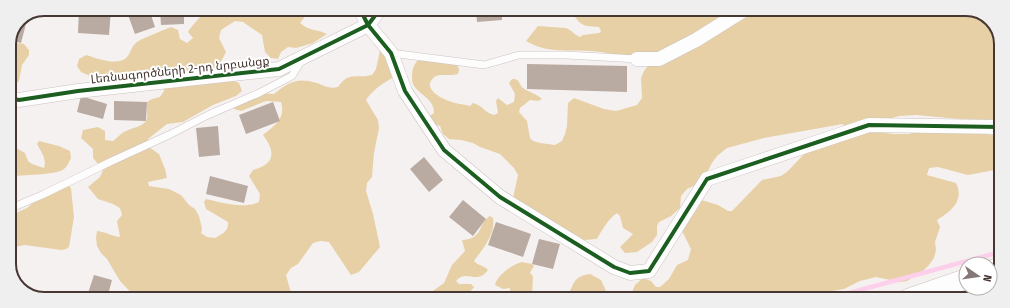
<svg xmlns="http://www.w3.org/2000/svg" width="1010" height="308" font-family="'Fira Sans Condensed','Noto Sans Armenian',sans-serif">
  <rect width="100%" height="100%" fill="#f6f1f1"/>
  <path fill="#e7d0a6" d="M206,9H311L300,23C309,31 317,29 327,34L313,43L296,48L288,47L281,52L278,59L271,58L265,52L262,35L243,22L235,21L221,30L219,38L226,52L218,67V75L239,83L242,91L236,96L213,105L183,122L167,124L148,139L146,145L159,154L165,169L167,178L148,182L149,186L169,189L181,195L189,205L195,209L199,216L202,229L201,233L207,237L215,238C222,234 229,231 228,222L206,209L204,202L206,199C223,203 243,209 259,202L260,194L249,176L253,170C275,164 276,152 263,135C275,125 286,119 281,102L266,101L241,111L234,109L238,103L259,93L274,94C289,82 297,77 317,83C325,86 329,89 338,87C349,71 356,79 372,75L376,69L381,46L398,75C386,81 374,88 366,100L378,120L379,128L374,153L372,177L367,183L366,191L373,214L380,247L359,272L351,275L329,242L320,241L313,243L298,264L291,268L286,275L291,293L299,298H136L120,281L107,259L101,253L97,246L96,238L97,231C106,232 111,236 120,237L117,221L122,215L120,208L113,204L98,199L88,187L100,177L103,170L93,158V149L81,138L83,130L98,127L105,131V140L113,141C117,138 121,133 126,131C132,128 146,126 147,118C148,113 146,108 147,102L152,99L160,97L164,91C163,82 160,77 152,72L145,73L139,79L101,86L88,75L81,72L77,66L79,59L86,55C96,58 118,67 127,57C131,53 131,46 137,42C147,36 160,32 171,27L178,30L180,39L187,43L193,38L188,32C193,23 201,18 206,9Z
    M570,10H976L994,22L1001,41L1000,126L981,121L916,115L899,116L884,120L871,131L893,134H909L930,126L945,133L986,134L1000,136V169L968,175L938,167L929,168L927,175L956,183C965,201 950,212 937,220L940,227L935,242L936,250L934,258L929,265L923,271L907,281L900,282L876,277L860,281L844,289L820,293L809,299H629L635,285L643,278L651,281L656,287H660L669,279L677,265L688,260L691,249L682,231V220L698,199L718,205L728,211H732L762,180L781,176L788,171L804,154L844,127L843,124L764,138L727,148L717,156L712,163L702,182L687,189L681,196L680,208L671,216L659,222L657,226V235L652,242L637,252L625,253L620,247L633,234L623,228L620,216L617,213C608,219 602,230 597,239L584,240L513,198L518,175L514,168L500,154L480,147L473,143L461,140L449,139L443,134L440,126L437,125L429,129L425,119L434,113C435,100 420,95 414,86C412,83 412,80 412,76C412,71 413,66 417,61L424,59L455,64C459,67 460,69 458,74C452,76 439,74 436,76C434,77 431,80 430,83C428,91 442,99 449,101C456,104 463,104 470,106L473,103C484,106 483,112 494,115L498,113L496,101L498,98L507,105L514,102L515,94L509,83C511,81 511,79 514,79C520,79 519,85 523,88C529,92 537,94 542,99L538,101L530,100L520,108L519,112L527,121L530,138L533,141L540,143L555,145L562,141L565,134L567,126L568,103L574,98L604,109L616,111L637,105L642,98L641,78L644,71L649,64C629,57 610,52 589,51C568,50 545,53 526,41L538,26L566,28C572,30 574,35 580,37L583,35L599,33L601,31L599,27C580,26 581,25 570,10Z
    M10,42L24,44L29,50V55L22,65L19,81L16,84L9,85Z
    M39,141L59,146L70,151L71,158C69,162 67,167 64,169C55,176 22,174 9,177V144L25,153L28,161L32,164L44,168C47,158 41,152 37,144Z
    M68,185L71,188L74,217L69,247L66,249L61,250L25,245L9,248V216L27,208L33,203Z
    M490,216L493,218C496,234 483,248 474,261C478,266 484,265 488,270C476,286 467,268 456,281L459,284H471L474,287C466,301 437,298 423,298L444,283L452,265L465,251L462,240C484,239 477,224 490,216Z
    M522,262L532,264L534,266L530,273L533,276L532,297L539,298H490L504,296L510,291V288L503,289L495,285C497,275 513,264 522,262Z
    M590,274L601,280L606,291L617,299L555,298C580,296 564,277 590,274Z"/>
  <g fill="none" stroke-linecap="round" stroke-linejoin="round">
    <path stroke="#fccfea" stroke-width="4.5" d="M827,299L1000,252"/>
  </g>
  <path fill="#b9aba1" d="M79,9H111L109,35L78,33Z
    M144,9H149L155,27L135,34L128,15Z
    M160,9H184V24L161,25Z
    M476,10H502V20L477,22Z
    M21,18L27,20L21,43L10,40L19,19Z
    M527,64L627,66V92L527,89Z
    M81,96L107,104L103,119L77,112Z
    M114,101L147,102L146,121L114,120Z
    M273,102L280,121L246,134L239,115Z
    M218,126L220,155L199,157L196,128Z
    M424,157L443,180L429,192L410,169Z
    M210,176L248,186L244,203L206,194Z
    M463,200L486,219L473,236L449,217Z
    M496,222L531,234L523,257L488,245Z
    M539,239L560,244L553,269L532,264Z
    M94,275L112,280L107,298L88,293Z"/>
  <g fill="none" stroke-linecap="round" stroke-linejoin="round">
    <g stroke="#ccc2c0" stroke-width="8">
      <path id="lane" d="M391,53L484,65L519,55H567L637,59
        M9,209L42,195L112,161L171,134L208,115L259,93L292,76L301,61"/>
    </g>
    <g stroke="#ccc2c0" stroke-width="15">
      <path id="street" d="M360,9L368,25L391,53L405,91L444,150L500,197L614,267L630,273L649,271L707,179L869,125L1000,127
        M637,59H659L696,40L744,10
        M9,98L19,100L78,91L279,69L368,25L380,9"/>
    </g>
    <g stroke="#ccc2c0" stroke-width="21">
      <path id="secondary" d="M990,271L1000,267
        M908,299L966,279"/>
    </g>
    <use href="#lane" stroke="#fefdfd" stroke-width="7"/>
    <use href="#street" stroke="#fefdfd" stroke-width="14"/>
    <use href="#secondary" stroke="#fefdfd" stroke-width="20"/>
    <g stroke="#fff" stroke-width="6">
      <path id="cycleway" d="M360,9L368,25L391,53L405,91L444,150L500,197L614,267L630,273L649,271L707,179L869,125L1000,127
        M9,98L19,100L78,91L279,69L368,25L380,9"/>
    </g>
    <use href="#cycleway" stroke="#1b5e20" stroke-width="4"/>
  </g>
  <g text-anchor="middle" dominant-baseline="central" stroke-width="4" stroke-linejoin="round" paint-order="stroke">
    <g font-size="12" fill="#473733" stroke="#fff">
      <text transform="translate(180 70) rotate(-6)">Լեռնագործների 2-րդ նրբանցք</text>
    </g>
  </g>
  <path d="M0 0H1010V308H0ZM44 16H966A28 28 0 0 1 994 44V264A28 28 0 0 1 966 292H44A28 28 0 0 1 16 264V44A28 28 0 0 1 44 16Z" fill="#f0efef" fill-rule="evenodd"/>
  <path fill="none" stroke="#473733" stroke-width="2" d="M44 16H966A28 28 0 0 1 994 44V264A28 28 0 0 1 966 292H44A28 28 0 0 1 16 264V44A28 28 0 0 1 44 16Z"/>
  <g transform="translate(978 276) rotate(103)"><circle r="19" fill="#ffffff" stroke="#b5afad"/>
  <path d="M0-3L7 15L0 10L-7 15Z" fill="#847876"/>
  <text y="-6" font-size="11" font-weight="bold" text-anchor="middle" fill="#473733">N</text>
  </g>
</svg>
